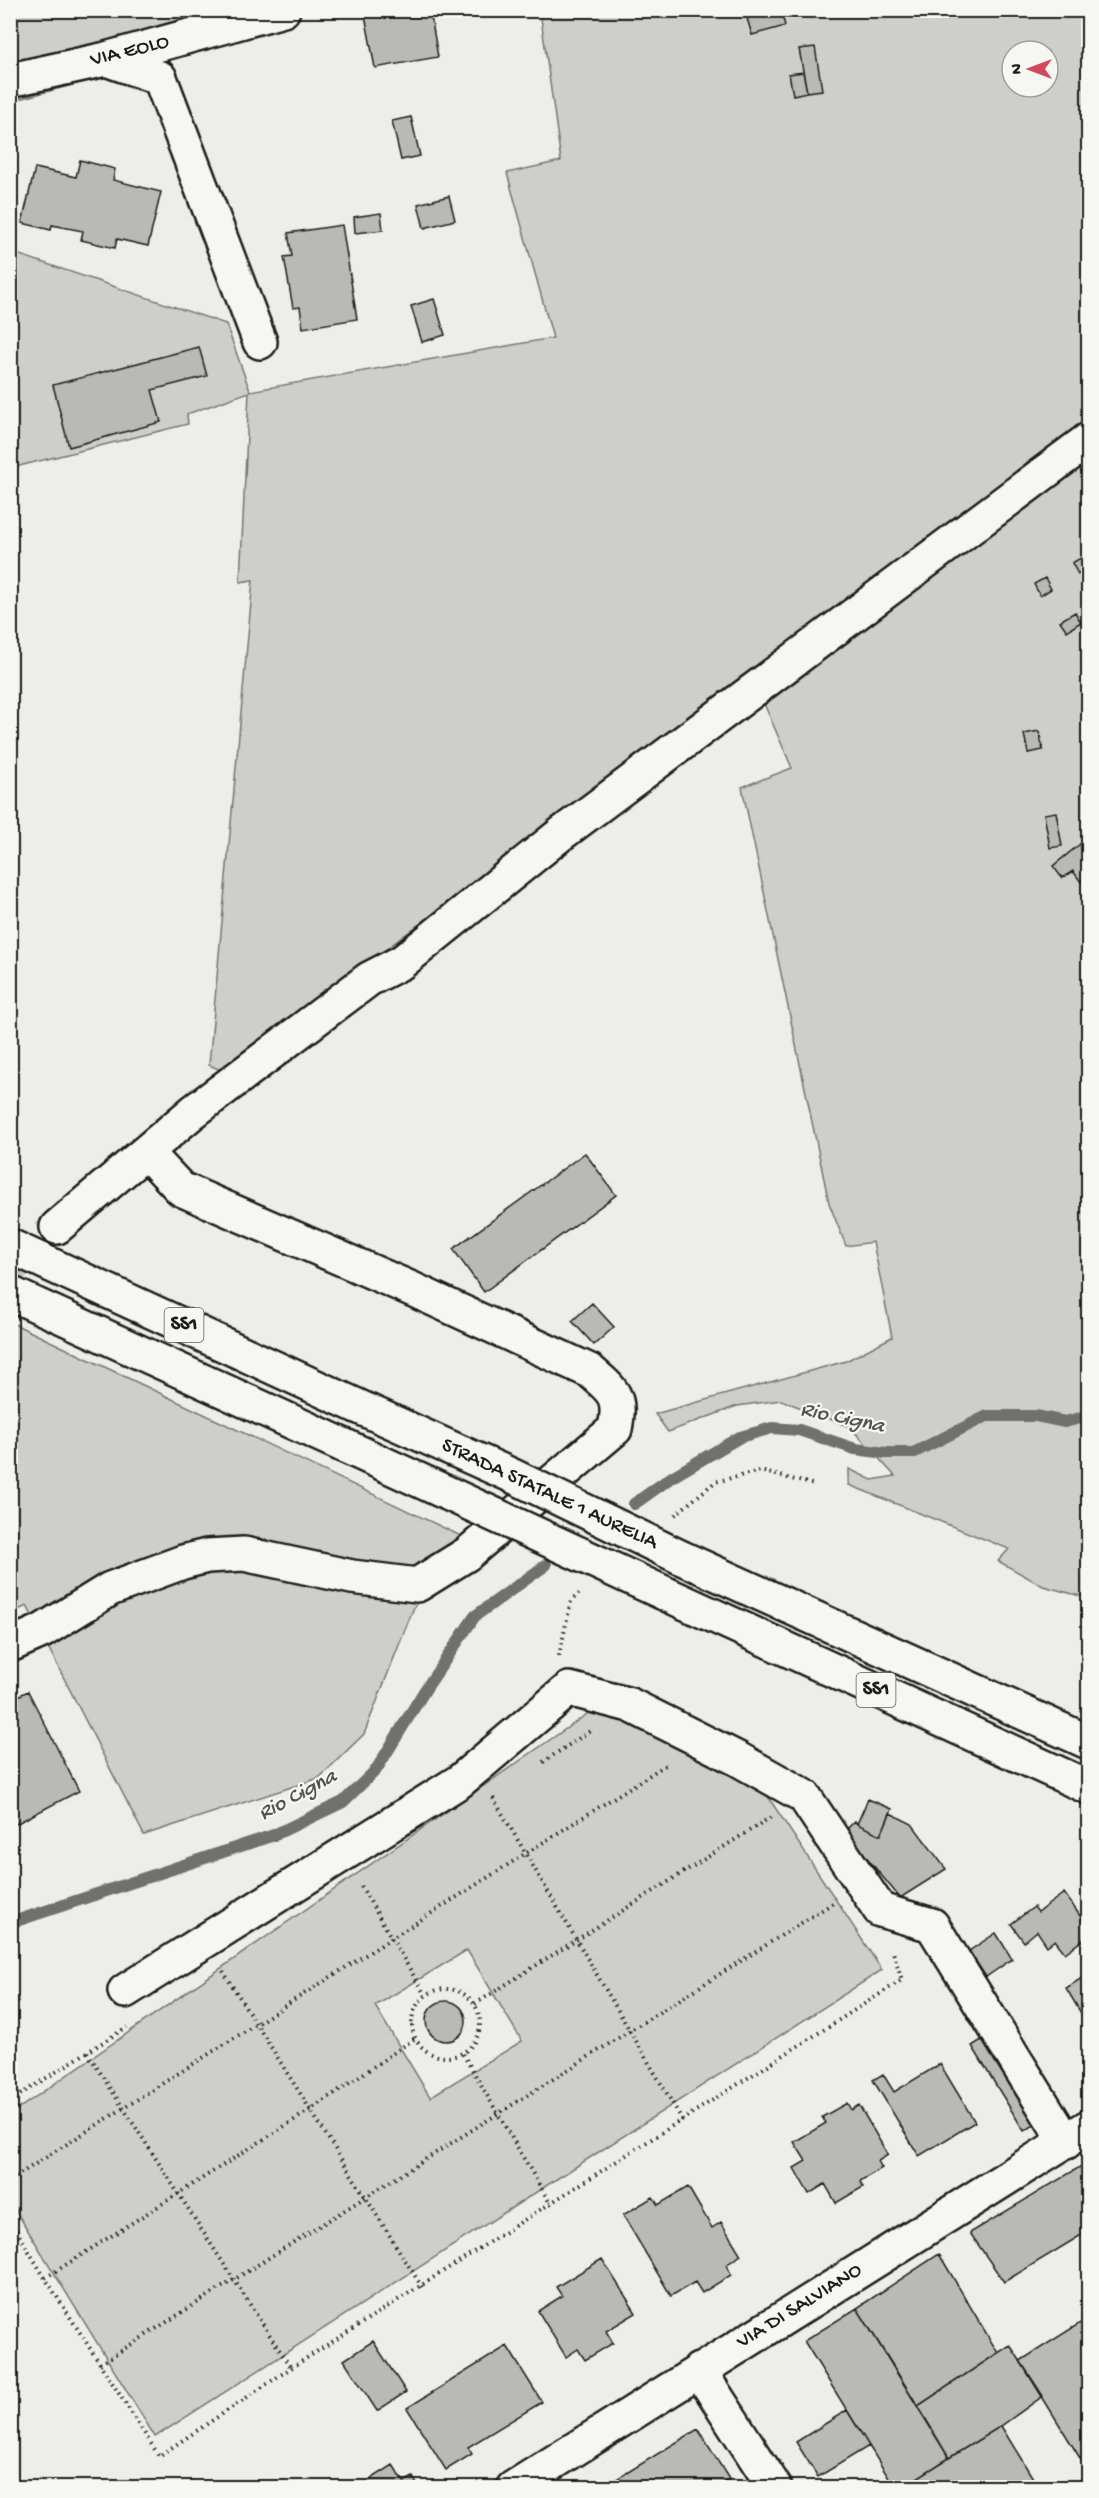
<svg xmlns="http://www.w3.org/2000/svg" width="1099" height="2498" font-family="'Gochi Hand',sans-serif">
  <rect width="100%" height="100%" fill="#edede9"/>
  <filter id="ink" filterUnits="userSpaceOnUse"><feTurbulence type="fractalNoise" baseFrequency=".0167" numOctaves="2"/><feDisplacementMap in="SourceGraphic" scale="12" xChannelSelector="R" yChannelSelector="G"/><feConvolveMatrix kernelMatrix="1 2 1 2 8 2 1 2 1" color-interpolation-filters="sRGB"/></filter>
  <g filter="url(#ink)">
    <path fill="#cececb" stroke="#757574" stroke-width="1.5" fill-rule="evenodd" d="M11,11H228L234,43L11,101Z
      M540,11H1088V424L223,1071L209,1065L253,580L240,582L249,392L187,414L188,424L11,468L10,250L11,252L226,324L250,391L553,338L507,173L561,161ZM1012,51H1048V87H1012Z
      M1088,455V1598L1043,1586L998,1561L1009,1549L849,1485V1469L872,1480L895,1476L850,1427L781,1400L737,1406L668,1432L655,1414L846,1361L892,1337L873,1242L846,1246L829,1203L742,787L792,768L762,699Z
      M10,1322L461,1536L414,1607L364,1734L319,1778L144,1835L27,1606L11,1613Z
      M590,1712L654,1727L763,1789L882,1970L155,2437L11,2203V2114ZM467,1950L522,2041L430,2097L375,2006Z"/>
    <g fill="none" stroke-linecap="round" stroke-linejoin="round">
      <path stroke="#6f6f6d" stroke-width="12" d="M634,1504L672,1477L740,1437L772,1428L799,1430L855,1449L886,1453H913L987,1416H1036L1065,1422L1088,1416
        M10,1923L274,1835L343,1802L376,1770L425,1690L475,1616L546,1565"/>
    </g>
    <path fill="#b9b9b6" stroke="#1c1c1c" stroke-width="1.5" d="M364,10H430L438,57L375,68Z
      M772,10H781L785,26L752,35L747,18Z
      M815,47L822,90L807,92L799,49Z
      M803,72L807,92L793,95L789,74Z
      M411,117L420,156L401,160L392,121Z
      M80,160L115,169L113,180L161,192L148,246L117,239L115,248L81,240L83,231L52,225L51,230L22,223L35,168L76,177Z
      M449,196L455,220L424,228L418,204Z
      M381,213L383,230L355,233L354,217Z
      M342,225L357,319L303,328L300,307L293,308L284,257L292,256L288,233Z
      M434,299L445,335L422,342L411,306Z
      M199,347L207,376L152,390L161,422L69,447L53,385Z
      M1084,556L1088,568L1078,574L1072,563Z
      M1045,578L1051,589L1040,596L1034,584Z
      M1075,612L1081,622L1067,631L1060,621Z
      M1088,655V672L1081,659Z
      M1039,731L1043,750L1028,753L1024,734Z
      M1056,812L1062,846L1050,848L1044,814Z
      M1080,844L1088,854V876L1081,882L1073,871L1062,878L1053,866Z
      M1088,1058V1077L1081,1062Z
      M585,1153L616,1195L484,1292L453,1249Z
      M592,1303L614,1327L594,1345L572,1321Z
      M28,1691L79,1791L10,1827V1700Z
      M868,1799L892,1809L881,1835L857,1824Z
      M890,1813L912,1824L946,1869L900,1898L845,1831L855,1821L857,1824L881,1835Z
      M1064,1893L1088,1927V1936L1065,1953L1055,1940L1047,1946L1037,1931L1024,1942L1011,1924L1034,1907L1038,1912Z
      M996,1933L1012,1959L986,1977L969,1951Z
      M1088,1974V2025L1066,1988Z
      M426 2021a20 20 0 1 1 40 0a20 20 0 1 1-40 0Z
      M986,2037L1038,2123L1024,2131L972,2046Z
      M940,2064L975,2122L919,2156L873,2080L883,2074L894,2092Z
      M847,2103L851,2110L859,2105L888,2155L878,2161L882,2168L860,2181L863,2187L836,2203L825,2184L809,2194L794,2168L806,2161L794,2142L826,2123L822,2117Z
      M1088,2162V2231L1004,2282L970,2233Z
      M688,2187L712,2228L721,2222L741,2255L726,2265L731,2275L702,2293L695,2282L671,2296L623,2215L653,2197L658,2205Z
      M939,2254L998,2353L918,2406L857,2308Z
      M602,2259L636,2313L606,2331L613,2343L585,2360L578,2349L566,2357L538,2311L562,2296L556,2287Z
      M857,2308L949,2458L901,2488H895L804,2341Z
      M1088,2318V2471L1020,2361Z
      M373,2341L406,2392L377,2411L344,2360Z
      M1010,2345L1043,2396L1001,2426L949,2458L918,2406Z
      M507,2346L542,2402L468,2447L472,2454L446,2470L407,2408Z
      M847,2410L869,2446L818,2477L796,2442Z
      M1001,2426L1039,2488H901L949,2458Z
      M698,2429L729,2479L715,2488H602Z
      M393,2465L404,2482L413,2477L419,2488H357Z"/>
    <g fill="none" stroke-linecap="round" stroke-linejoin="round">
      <path stroke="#c3c3c0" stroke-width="33" stroke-dasharray="33 16" stroke-linecap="butt" d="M10,1269L57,1227"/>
      <g stroke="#1c1c1c" stroke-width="38">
        <path id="minor" d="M106,59L160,78L260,342
          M10,80L106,59L283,10
          M57,1227L193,1112L369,979L402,962L561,834L1088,440
          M10,1645L42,1631L110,1589L183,1562L207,1556L244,1554L352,1577L417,1585L467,1554L615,1429C621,1397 615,1392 590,1371L414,1290L181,1189L146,1152
          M125,1991L460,1781L569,1689L630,1705L738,1759L804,1796L880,1910L932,1925L1066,2142
          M699,2370L775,2488
          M513,2488L1088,2127"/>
      </g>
      <g stroke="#1c1c1c" stroke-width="38">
        <path id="highway" d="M10,1246L357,1406
          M10,1293L345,1446
          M682,1558L1088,1742
          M664,1593L1088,1787"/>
      </g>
      <path stroke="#1c1c1c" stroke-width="4" stroke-dasharray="1.5 4.5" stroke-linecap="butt" d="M675,1515L715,1482L760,1471L815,1485
        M559,1656L571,1601L579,1594
        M543,1762L590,1731
        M493,1798L683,2121
        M361,1886L425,1995
        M223,1971L422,2287
        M412 2023a34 34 0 1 1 68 0a34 34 0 1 1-68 0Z
        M475,2004L771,1817
        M414,2039L310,2110L45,2278L159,2456L291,2368L902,1980L893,1952
        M87,2052L291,2368
        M463,2054L551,2205
        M10,2101L127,2027
        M10,2180L667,1764
        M10,2220L45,2278
        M100,2364L833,1903"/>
      <use href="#minor" stroke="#f6f6f2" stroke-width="33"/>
      <use href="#highway" stroke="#f6f6f2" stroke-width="33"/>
      <g stroke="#1c1c1c" stroke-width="38" stroke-linecap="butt">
        <path id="highway-bridge" d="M357,1406L513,1476L682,1558
          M345,1446L664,1593"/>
      </g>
      <use href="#highway-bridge" stroke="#f6f6f2" stroke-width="33"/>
    </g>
  </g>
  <g text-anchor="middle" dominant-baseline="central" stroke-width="4.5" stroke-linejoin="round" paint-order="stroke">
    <g fill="#f6f6f2" stroke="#5d5d5c" stroke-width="1.5">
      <rect x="164.5" y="1308" width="39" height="34" rx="4.5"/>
      <rect x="856.5" y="1673" width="39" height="34" rx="4.5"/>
    </g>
    <g font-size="20" font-weight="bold" fill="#1c1c1c">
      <text x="184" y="1325">SS1</text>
      <text x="876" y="1690">SS1</text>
    </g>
    <g font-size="21" fill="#1c1c1c" stroke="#f6f6f2">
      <text transform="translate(130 52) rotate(-14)">VIA EOLO</text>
      <text transform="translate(549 1495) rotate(25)">STRADA STATALE 1 AURELIA</text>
      <text transform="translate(800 2307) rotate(-32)">VIA DI SALVIANO</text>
    </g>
    <g font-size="22" font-style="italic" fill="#535352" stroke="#f6f6f2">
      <text transform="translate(842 1419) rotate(12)">Rio Cigna</text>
      <text transform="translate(298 1796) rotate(-28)">Rio Cigna</text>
    </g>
  </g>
  <rect width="1099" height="2498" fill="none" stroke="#f6f6f2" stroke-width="36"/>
  <rect x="18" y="18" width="1063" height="2462" fill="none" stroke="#1c1c1c" stroke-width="2" filter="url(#ink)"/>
  <g transform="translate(1030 69) rotate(270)"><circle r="28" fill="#f6f6f2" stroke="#9f9f9c" stroke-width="1.5"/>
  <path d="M0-4.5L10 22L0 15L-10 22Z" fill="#d1495b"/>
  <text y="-9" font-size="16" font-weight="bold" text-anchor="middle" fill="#1c1c1c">N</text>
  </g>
</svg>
